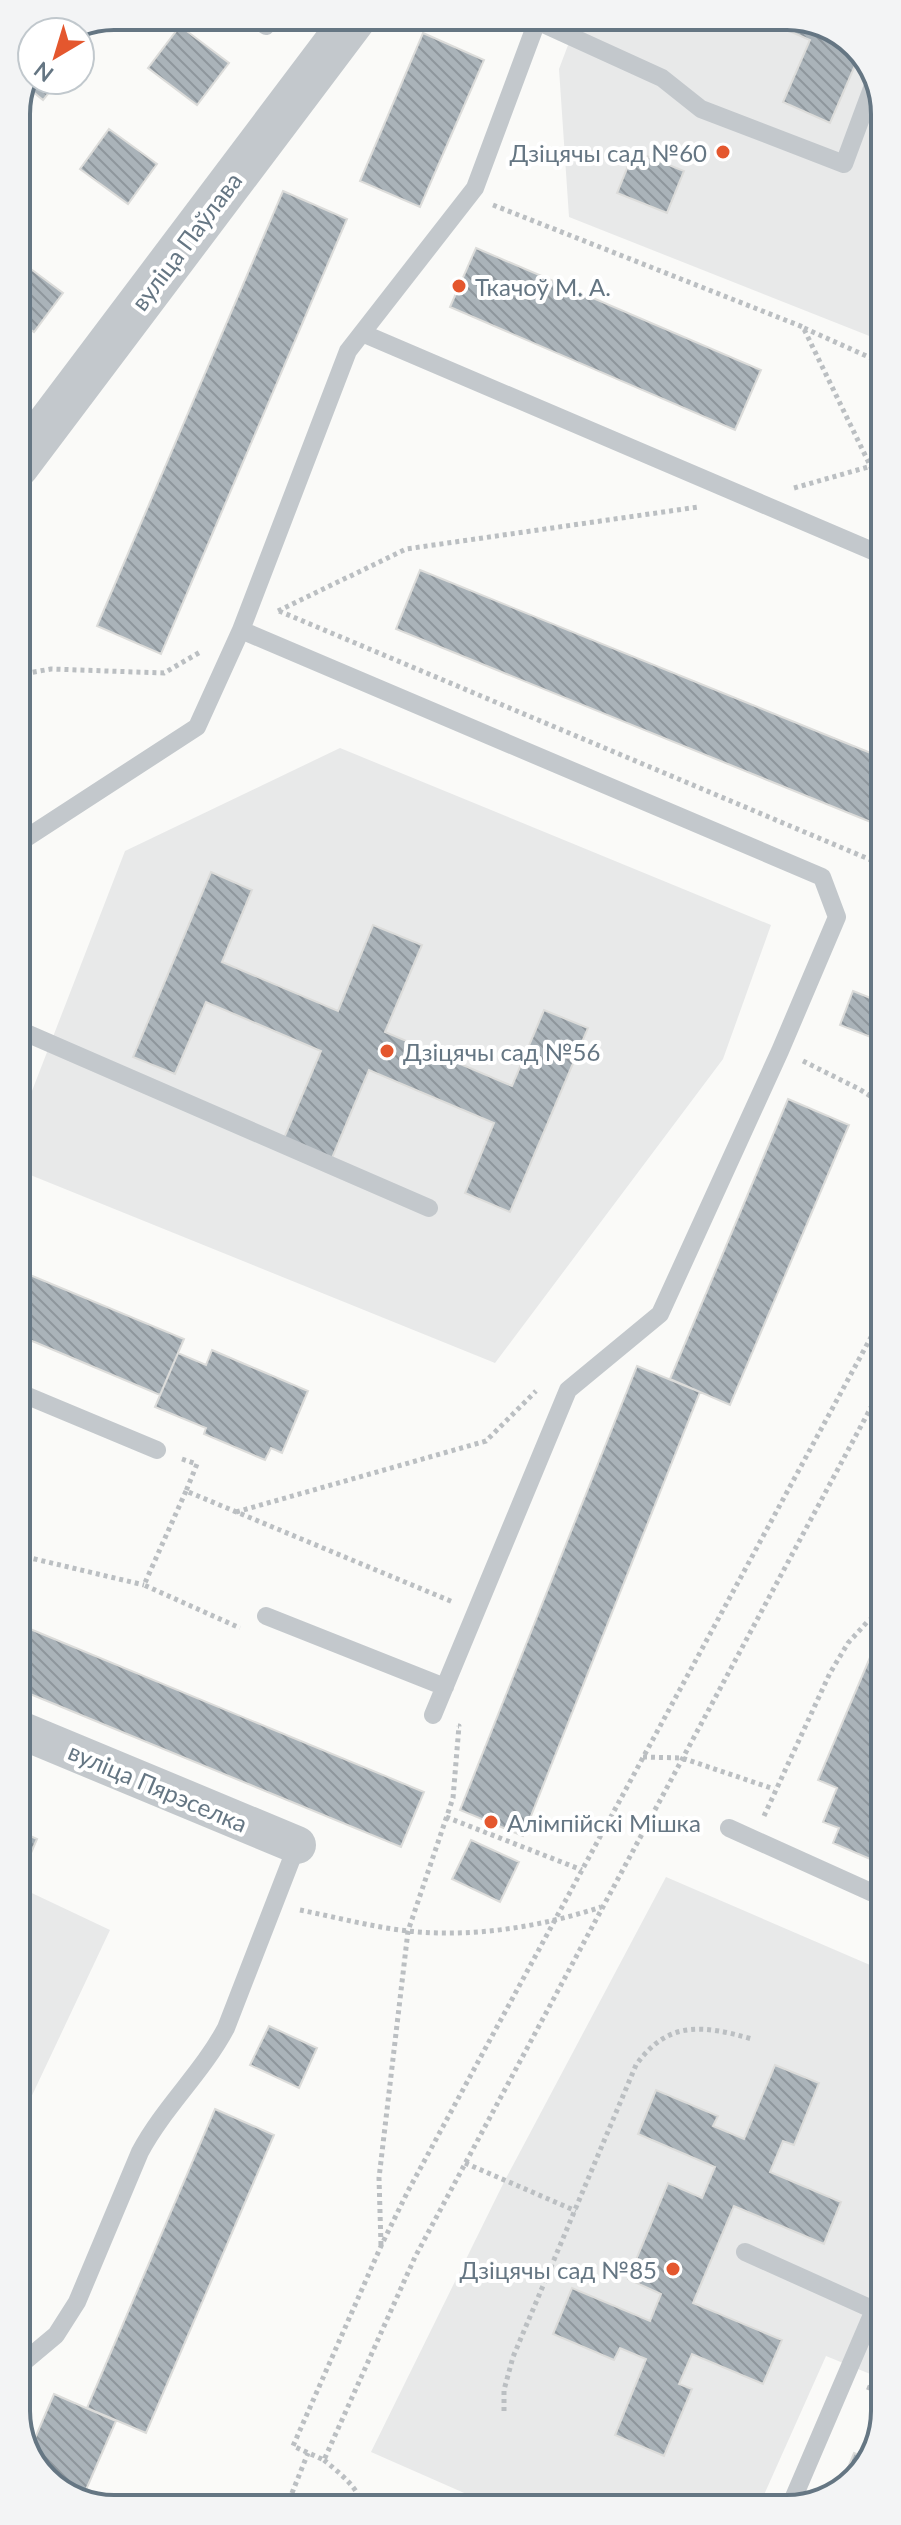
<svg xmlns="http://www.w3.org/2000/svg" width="901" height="2525" font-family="Lato,sans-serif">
  <defs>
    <pattern id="building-back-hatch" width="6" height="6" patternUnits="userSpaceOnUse" patternTransform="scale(2)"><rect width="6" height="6" fill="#aab3b9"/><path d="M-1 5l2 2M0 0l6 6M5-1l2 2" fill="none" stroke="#8e969c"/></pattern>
  </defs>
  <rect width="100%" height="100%" fill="#fafaf8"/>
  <path fill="#e8e9e9" d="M579,16H794L851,40L882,88V341L569,217L559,69Z
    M340,748L771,925L723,1059L495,1363L18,1170V1127L125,851Z
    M666,1877L884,1971L885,2380L826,2356L759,2506L496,2507L371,2452L504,2182Z
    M19,1887L110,1930L19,2123Z"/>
  <path fill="url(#building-back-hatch)" stroke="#dcdcda" stroke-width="2" d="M755,16H794L851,40L860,54L830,123L783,102L810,40Z
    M180,26L229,63L197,105L148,68Z
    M423,33L484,60L420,207L360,181Z
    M32,73V80H59L43,100L26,86Z
    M109,129L157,164L128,204L80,169Z
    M634,151L684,171L667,213L617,193Z
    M283,191L347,219L161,654L97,626Z
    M476,248L761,370L735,430L450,307Z
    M16,258L63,293L34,332L16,319Z
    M420,570L883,758V827L396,629Z
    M211,872L252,890L222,962L338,1011L373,925L422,945L385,1032L512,1086L544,1010L588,1028L510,1212L465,1193L494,1123L369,1070L332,1158L284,1138L321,1051L206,1002L175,1074L133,1057Z
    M853,991L883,1003L881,1041L840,1025Z
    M788,1099L849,1125L730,1405L670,1379Z
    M18,1270L184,1339L160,1395L18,1335Z
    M212,1350L308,1391L282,1453L271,1448L265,1460L204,1434L206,1428L155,1407L178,1353L206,1365Z
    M637,1366L700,1392L523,1836L460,1810Z
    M18,1624L424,1792L401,1847L18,1689Z
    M877,1641L884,1643V1865L833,1843L839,1828L823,1822L837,1788L818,1780Z
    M19,1831L37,1839L25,1867L19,1864Z
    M471,1840L519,1862L500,1902L452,1879Z
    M269,2026L317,2048L299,2088L250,2065Z
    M775,2065L819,2083L794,2145L783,2141L770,2172L841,2202L824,2244L734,2206L693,2303L782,2340L763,2384L692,2354L679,2384L692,2389L664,2456L615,2435L646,2359L620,2348L614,2360L553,2334L572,2288L650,2321L661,2294L628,2279L668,2183L702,2198L715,2167L638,2134L656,2090L718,2116L713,2126L744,2139Z
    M215,2109L274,2135L146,2433L87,2408Z
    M54,2394L116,2421L82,2499L54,2488L29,2452Z
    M854,2453L868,2459L864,2471L840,2487Z"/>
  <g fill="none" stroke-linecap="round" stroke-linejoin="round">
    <path stroke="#bbbfc2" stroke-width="5" stroke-dasharray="4 4" stroke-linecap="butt" d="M493,205L803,327L882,490
      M804,328L882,363
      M794,488L882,463
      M278,611L406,549L698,507
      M279,611L883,865
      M17,675L51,669L164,673L202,651
      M803,1061L859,1089L883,1104
      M883,1315L408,2191L381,2246L293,2446L324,2460L415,2257L883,1385
      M182,1459L197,1464L186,1491L453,1602
      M186,1491L144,1585L240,1628
      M236,1512L486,1441L536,1391
      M18,1555L144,1585
      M643,1757L682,1758L774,1789
      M764,1816L830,1673L848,1643L869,1620L884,1615
      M446,1817L582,1870
      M300,1910C335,1917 372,1927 408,1931C472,1938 540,1927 601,1907
      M465,2163L576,2211
      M381,2245L379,2178L408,1931L453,1798L459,1726H458
      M867,2387L885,2394
      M504,2411V2390L513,2357L636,2065C668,2020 703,2025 752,2039
      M324,2460C339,2473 359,2487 363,2508
      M286,2508L308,2453"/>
    <path stroke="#c3c8cc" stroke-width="18" d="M252,16L266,26
      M537,21L662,78L701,109L844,164L874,83
      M362,333L882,555
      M241,630L822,877L837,917L780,1051L660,1314L568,1390L433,1715
      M17,844L197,727L241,630L348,351L475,188L539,16
      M17,1029L429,1208
      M18,1392L157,1450
      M266,1616L445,1687
      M729,1828L884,1898
      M745,2252L874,2310L790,2506
      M19,2366L56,2335L77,2302L140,2152C164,2107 202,2073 226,2028L297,1845"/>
    <path stroke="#c3c8cc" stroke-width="38" d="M18,1729L297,1845"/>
    <path stroke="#c3c8cc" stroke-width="44" d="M17,466L356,16"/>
  </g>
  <g fill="#e4572e" stroke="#fff" stroke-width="3">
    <circle cx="723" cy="152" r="8"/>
    <circle cx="459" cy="286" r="8"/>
    <circle cx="387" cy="1051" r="8"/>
    <circle cx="491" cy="1822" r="8"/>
    <circle cx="673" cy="2269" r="8"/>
  </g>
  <g text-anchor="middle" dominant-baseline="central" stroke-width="8" stroke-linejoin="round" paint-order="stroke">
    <g font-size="24" fill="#657683" stroke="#fff" text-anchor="start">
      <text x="707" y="152" text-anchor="end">Дзіцячы сад №60</text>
      <text x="475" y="286">Ткачоў М. А.</text>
      <text x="403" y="1051">Дзіцячы сад №56</text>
      <text x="507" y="1822">Алімпійскі Мішка</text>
      <text x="657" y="2269" text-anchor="end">Дзіцячы сад №85</text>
    </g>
    <g font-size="24" fill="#657683" stroke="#fff">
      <text transform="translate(186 241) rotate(-53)">вуліца Паўлава</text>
      <text transform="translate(158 1787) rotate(23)">вуліца Пярэселка</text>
    </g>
  </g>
  <path d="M0 0H901V2525H0ZM114 30H787A84 84 0 0 1 871 114V2411A84 84 0 0 1 787 2495H114A84 84 0 0 1 30 2411V114A84 84 0 0 1 114 30Z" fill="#f3f4f5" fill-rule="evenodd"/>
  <path fill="none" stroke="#657683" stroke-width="4" d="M114 30H787A84 84 0 0 1 871 114V2411A84 84 0 0 1 787 2495H114A84 84 0 0 1 30 2411V114A84 84 0 0 1 114 30Z"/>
  <g transform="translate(56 56) rotate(218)"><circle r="38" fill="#ffffff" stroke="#c1c8cd" stroke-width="2"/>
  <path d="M0-6L14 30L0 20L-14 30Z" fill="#e4572e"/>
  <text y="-12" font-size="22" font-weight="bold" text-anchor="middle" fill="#657683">N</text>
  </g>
</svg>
